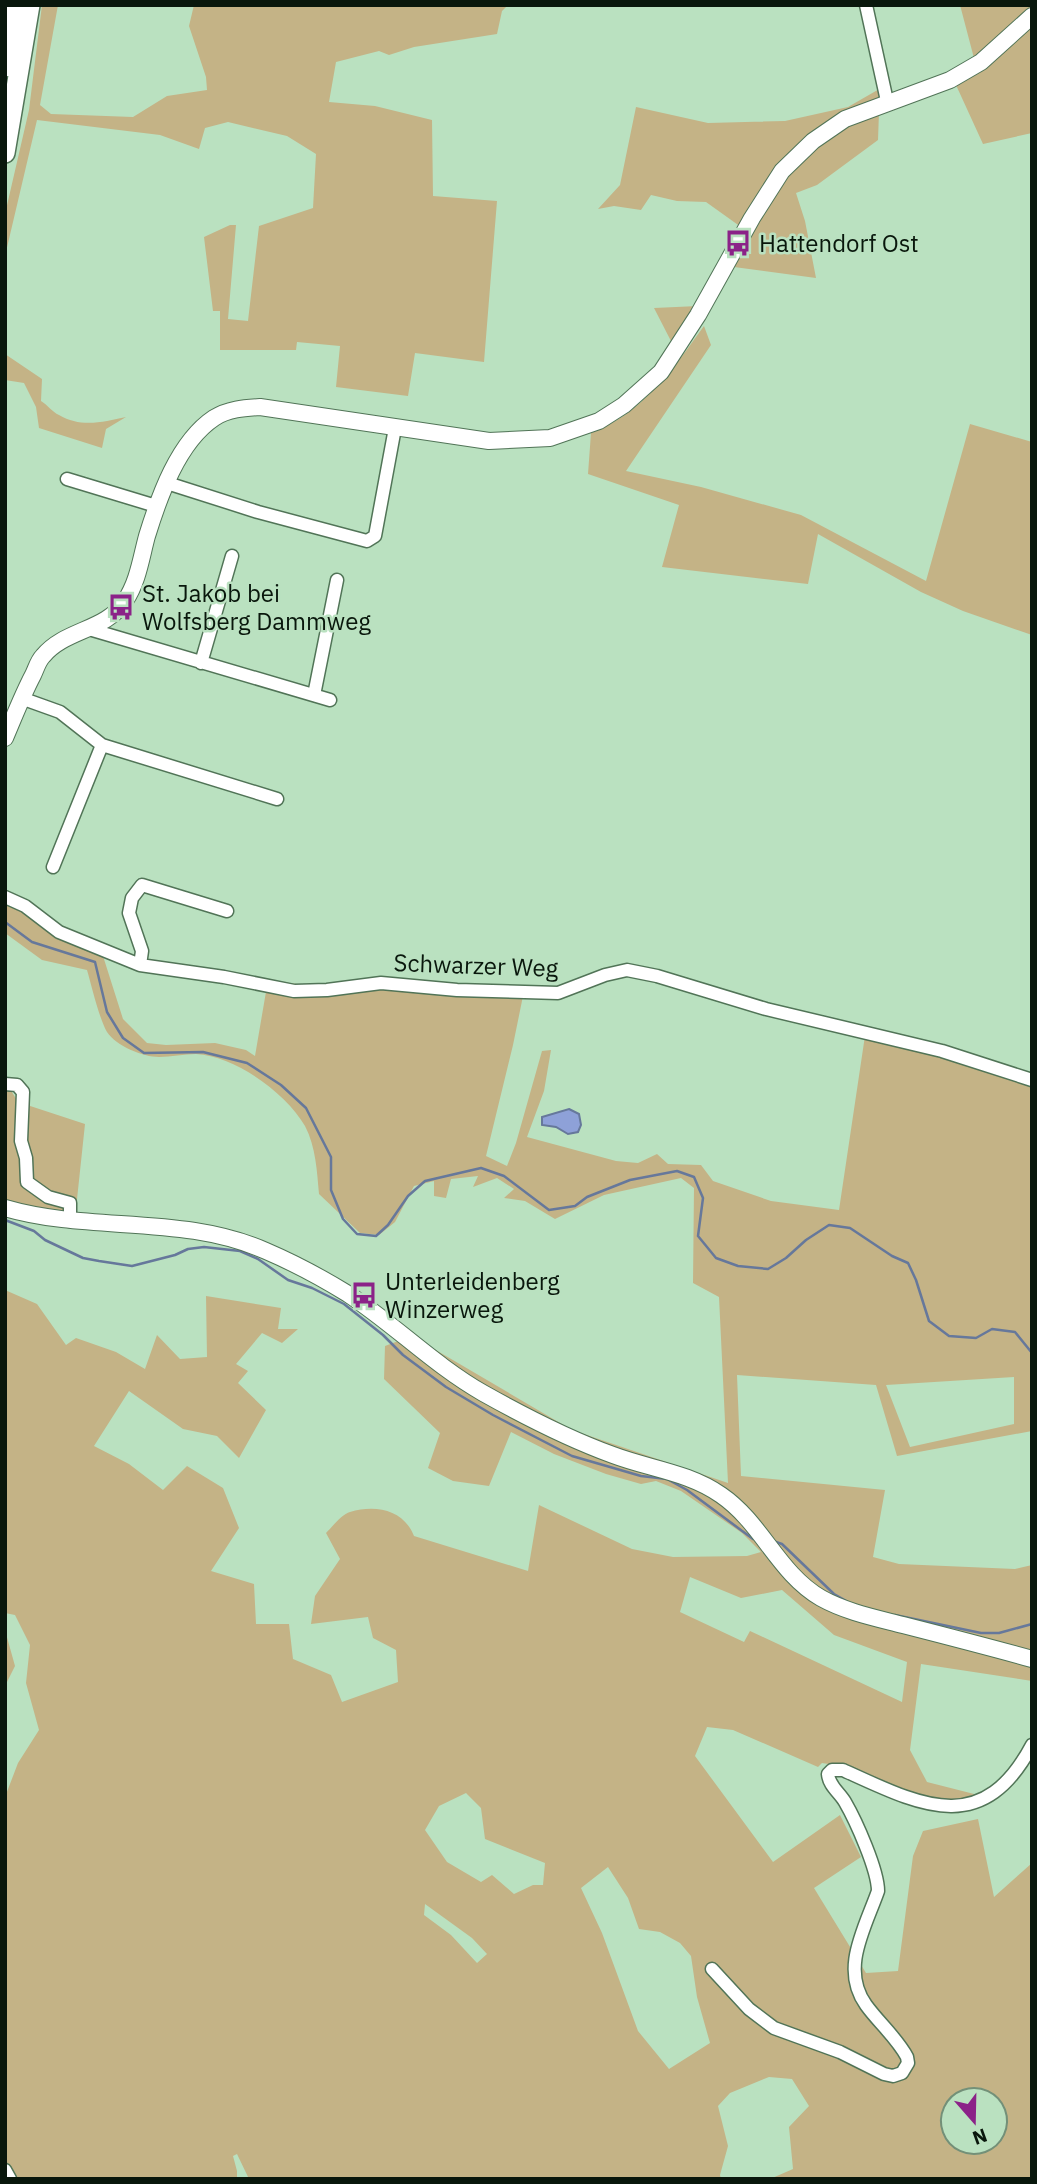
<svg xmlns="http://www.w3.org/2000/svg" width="1037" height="2184" font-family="'IBM Plex Sans',sans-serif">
  <rect width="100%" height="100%" fill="#bae1c0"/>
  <path fill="#c4b386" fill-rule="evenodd" d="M42,5H58L40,105L51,114L133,117L167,96L207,90L206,77L189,26L194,5H508L502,11L497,34L414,47L389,55L379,51L336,62L329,102L375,106L432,120L433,196L497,201L484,362L415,353L408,396L336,387L340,346L297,342L296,350H220V311H213L204,237L230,225H236L228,319L248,321L259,226L313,208L316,154L287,136L228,122L205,128L199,149L160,135L37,120L5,256V214L29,110Z
    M960,5H1032V11L975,62Z
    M1032,27V133L983,144L956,85L984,70Z
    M881,88L883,97L834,122L741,227L706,202L677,201L651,195L641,210L614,206L598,209L620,185L636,107L708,123L785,121L848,107Z
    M879,112L878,140L817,185L796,193L805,221L816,278L734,267C775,195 796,143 879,112Z
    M698,306L654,374L628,394L658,363L672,343L654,308Z
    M704,326L711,345L626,471L701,487L801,515L926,581L970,424L1032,442V635L963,611L921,592L818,534L808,584L662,567L679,505L588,474L591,433C643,413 673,369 704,326Z
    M5,354L42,379L41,401C48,405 52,412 59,415C81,428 103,422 126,417L106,429L102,448L39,428L36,407L24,383L5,380Z
    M5,903L18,907L103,956L123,1019L147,1043L166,1045L215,1043L246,1050L255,1056L268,980L311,986L416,979L420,990L523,996L513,1045L486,1156L507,1166L516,1143L542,1051L551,1050L544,1091L527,1137L616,1161L638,1163L657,1154L668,1164L701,1165L713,1181L771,1201L839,1210L866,1029L1021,1069L1032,1074V1431L897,1456L876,1385L737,1375L741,1476L885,1490L873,1557L899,1564L1015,1569L1032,1565V1681L921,1664L910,1750L927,1782L982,1796L938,1804L842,1766L822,1763L818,1767L733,1730L707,1727L695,1756L773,1862L840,1815L861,1857L814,1888L866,1973L898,1971L913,1856L923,1831L978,1819L994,1897L1032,1863V2179H770L793,2169L789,2127L809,2106L792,2079L769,2077L730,2093L718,2106L728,2146L720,2175L721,2179H249L237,2154L233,2156L237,2171V2179H5V1797L18,1763L39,1730L26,1683L30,1645L15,1615L5,1613V1290L37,1304L66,1345L76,1338L116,1352L145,1369L157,1335L180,1359L207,1357L206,1296L281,1308L278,1329H298L282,1343L262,1333L236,1364L248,1371L238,1383L266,1410L239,1458L217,1436L183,1429L129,1391L94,1446L129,1464L163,1490L187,1466L223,1488L239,1528L211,1571L254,1584L256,1624H289L293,1659L331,1675L342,1702L398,1682L396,1650L373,1638L368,1617L311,1624L315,1596L340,1559L326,1533C332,1527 342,1514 350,1512C376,1504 404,1510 414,1536L528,1571L539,1505L632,1549L673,1557L747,1556L761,1552L742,1533L681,1491L656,1481L641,1484L606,1474L554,1454L511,1432L489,1486L453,1481L428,1468L440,1433L384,1379L385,1346L409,1337L417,1339L572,1430L728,1483L719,1297L693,1283L694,1188L681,1178L604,1195L555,1219L525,1201L504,1198L514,1189L497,1178L473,1187L478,1176L451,1179L446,1198L434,1196V1181L414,1186L395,1222L379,1235L360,1233L319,1194C317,1172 316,1147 305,1126C286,1093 235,1056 196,1054C184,1054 171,1057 159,1057C143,1057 116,1046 107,1032C99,1018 92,987 87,970L42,960L5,933ZM1014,1377V1424L910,1447L886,1385ZM690,1577L741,1598L782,1590L834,1635L907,1662L902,1702L750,1631L744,1642L680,1612ZM466,1793L481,1808L485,1839L545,1863L543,1885H533L514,1894L492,1875L481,1882L447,1862L425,1830L439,1806ZM608,1867L628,1898L639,1929L660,1932L680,1943L691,1956L697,1997L710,2043L669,2069L638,2031L602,1933L581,1888ZM425,1904L472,1938L487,1954L477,1963L451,1935L424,1915ZM953,2100H995V2142H953Z
    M5,1088L10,1089L18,1102L85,1124L75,1218L5,1205Z
    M5,1630L15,1666L5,1686Z"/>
  <path fill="#8ea1d8" stroke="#66789b" stroke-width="2" d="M569,1109L579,1114L581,1125L578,1132L568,1134L556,1127L542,1125V1117Z"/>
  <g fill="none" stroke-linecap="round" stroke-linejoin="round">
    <path stroke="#66789b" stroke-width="2.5" d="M5,922L32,942L95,962L107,1012L123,1038L144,1053L203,1052L247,1063L281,1085L306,1108L331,1157V1190L343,1219L357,1234L376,1236L388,1225L408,1196L425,1181L481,1168L504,1176L549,1210L575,1206L587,1197L630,1180L677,1171L694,1177L703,1198L698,1236L716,1258L738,1266L768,1269L786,1258L806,1240L829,1225L850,1228L892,1256L908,1263L916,1280L929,1321L949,1336L976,1338L992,1329L1015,1332L1032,1353
      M5,1220L34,1231L45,1240L83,1258L99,1261L132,1266L175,1255L188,1249L204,1247L240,1251L258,1259L288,1280L312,1288L344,1304L383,1335L403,1355L446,1387L493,1415L572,1456L641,1476L667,1479L687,1490L753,1539
      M773,1541L782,1544L834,1594L848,1602
      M895,1615L981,1633H999L1032,1624"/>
    <g stroke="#517457" stroke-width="15">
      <path id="minor" d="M866,5L887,101
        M67,479L156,506
        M167,483L258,512L367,541L375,536L395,428
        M89,629L330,700
        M201,663L232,556
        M314,695L337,580
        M21,698L60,712L102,745L277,799
        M53,867L102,745
        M5,897L25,906L59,932L140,965L224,977L294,991L327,990L381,983L457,990L558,993L605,975L627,970L657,976L766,1009L942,1051L1032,1080
        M140,965L142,951L129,913L132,898L142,885L227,911
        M5,1084L17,1085L23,1092L21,1141L26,1158L27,1182L48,1197L70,1203V1221
        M712,1969L749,2009L774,2028L840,2052L884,2074L893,2076L902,2073L908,2063L907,2057C897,2038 879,2023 866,2005C840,1969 865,1928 878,1891C878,1870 856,1821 845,1802C839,1792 829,1786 828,1774L832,1770H843C920,1805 982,1839 1032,1745
        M5,2170L10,2179"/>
    </g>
    <g stroke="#517457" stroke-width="18">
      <path id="major" d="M5,738C14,717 22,696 33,675C36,669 38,661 43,656C65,629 106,631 125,601C138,582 141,558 147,536C159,497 178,442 214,418C228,409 244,408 260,407L489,441L550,438L599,421L624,405L661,372L698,315L752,218L782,171L813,141L845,119L950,80L981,62L1032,16
        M5,1208C91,1233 183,1214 266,1251C294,1263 322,1278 348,1294C395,1325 434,1365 483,1393C524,1416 569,1439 613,1455C650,1469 688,1472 721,1495C762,1523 778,1573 821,1598C846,1612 876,1618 903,1625C946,1636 989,1647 1032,1659"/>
    </g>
    <g stroke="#517457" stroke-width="22">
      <path id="highway" d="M5,67L15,5
        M5,153L30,5"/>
    </g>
    <use href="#minor" stroke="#fff" stroke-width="12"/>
    <use href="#major" stroke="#fff" stroke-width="16"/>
    <use href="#highway" stroke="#fff" stroke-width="19"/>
  </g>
  <defs>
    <g id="bus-bare" transform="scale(2.1)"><path d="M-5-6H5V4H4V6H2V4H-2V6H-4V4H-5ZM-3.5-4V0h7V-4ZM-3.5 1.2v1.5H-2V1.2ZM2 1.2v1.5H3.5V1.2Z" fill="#8b2288" stroke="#bae1c0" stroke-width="2.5" paint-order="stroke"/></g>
  </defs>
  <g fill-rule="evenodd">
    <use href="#bus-bare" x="738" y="243"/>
    <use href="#bus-bare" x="121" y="607"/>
    <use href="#bus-bare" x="364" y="1295"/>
  </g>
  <g text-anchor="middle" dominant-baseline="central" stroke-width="5" stroke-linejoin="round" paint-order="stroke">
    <g font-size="24" fill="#09170c" stroke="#bae1c0" text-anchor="start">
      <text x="759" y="243">Hattendorf Ost</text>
      <text x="142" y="593">St. Jakob bei<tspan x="142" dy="28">Wolfsberg Dammweg</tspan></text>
      <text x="385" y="1281">Unterleidenberg<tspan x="385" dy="28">Winzerweg</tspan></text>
    </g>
    <g font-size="24" fill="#09170c" stroke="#bae1c0">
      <text transform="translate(476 965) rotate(2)">Schwarzer Weg</text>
    </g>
  </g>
  <rect width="1037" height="2184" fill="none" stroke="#09170c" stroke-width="14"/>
  <g transform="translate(974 2121) rotate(160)"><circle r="33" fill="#bae1c0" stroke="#739078" stroke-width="2"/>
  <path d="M0-5L12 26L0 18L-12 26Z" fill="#8b2288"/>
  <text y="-10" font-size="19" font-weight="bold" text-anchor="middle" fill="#09170c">N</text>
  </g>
</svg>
